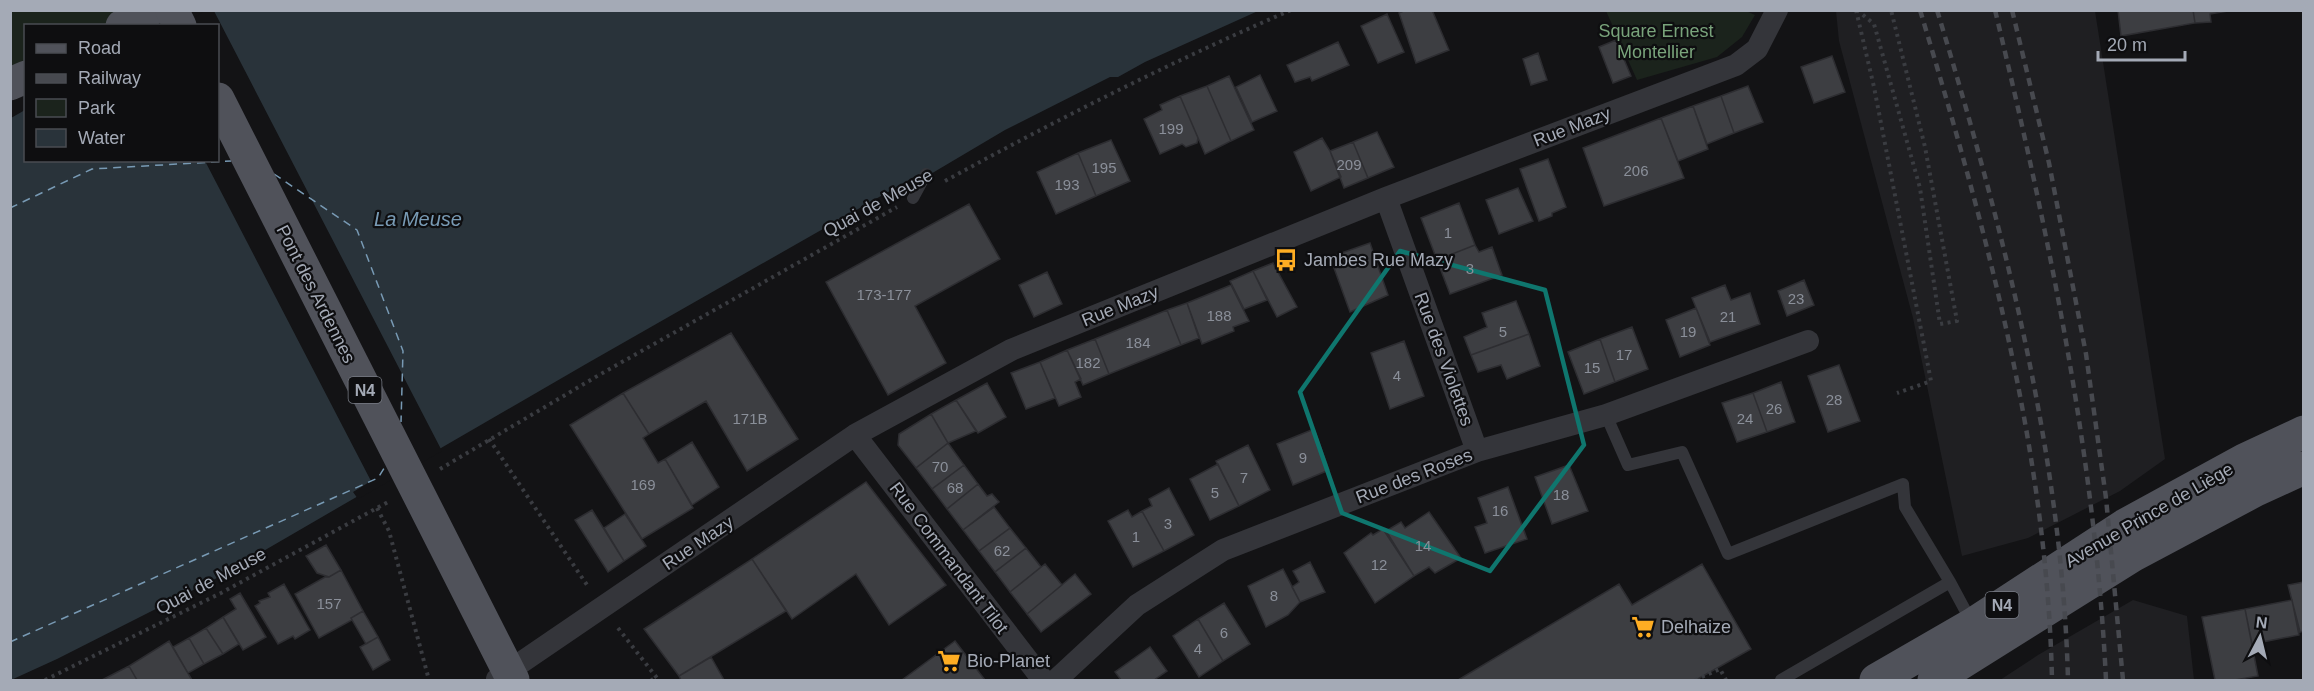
<svg xmlns="http://www.w3.org/2000/svg" width="2314" height="691" font-family="Helvetica,sans-serif">
  <rect width="100%" height="100%" fill="#131315"/>
  <path fill="#1f1f22" d="M1836,11H2095L2165,459L2120,491L2028,538L1962,556L1913,318L1839,41Z
    M2133,600L2187,616L2194,680H2000L2038,655Z"/>
  <path fill="#1b231c" d="M1744,10L1755,15L1742,37L1717,57L1637,80L1606,11Z
    M10,11H124L111,25L26,26L25,63L11,69Z"/>
  <path fill="#29333a" d="M212,11H1258L1145,62L1118,77H1110L1005,130L929,175L923,172L586,364L215,579L57,659L11,680V118L25,110L26,160H218V26Z"/>
  <path fill="#131315" d="M206,10L214,11L442,451L358,499L353,492L371,481L205,161L218,160V26H181Z"/>
  <g fill="none" stroke-linecap="round" stroke-linejoin="round">
    <path stroke="#789ab4" stroke-width="1.5" stroke-dasharray="8 6" stroke-linecap="butt" d="M274,174L357,230L403,351L401,422
      M10,208L92,169L231,161
      M10,642L378,478L386,465"/>
  </g>
  <path fill="#3d3e42" stroke="#2d2d31" stroke-width="1.5" d="M1406,10H1432L1449,50L1416,63L1399,13Z
    M2118,10H2193L2195,23L2121,36Z
    M2193,10H2227L2228,11L2210,14L2211,22L2195,23Z
    M1387,14L1404,52L1378,63L1361,26Z
    M1616,40L1631,76L1613,83L1599,47Z
    M1338,42L1349,65L1312,81L1310,77L1295,82L1287,65Z
    M1538,53L1547,80L1531,85L1523,59Z
    M1832,56L1845,92L1814,103L1801,67Z
    M1260,75L1277,111L1252,122L1236,87Z
    M1229,76L1254,130L1231,141L1207,86Z
    M1207,86L1231,141L1205,154L1180,96Z
    M1748,86L1763,122L1734,133L1721,96Z
    M1180,96L1198,138L1197,143L1186,147L1182,144L1160,154L1144,119L1162,110L1160,105Z
    M1721,96L1734,133L1707,144L1693,106Z
    M1693,106L1708,149L1678,161L1661,118Z
    M1661,118L1684,178L1604,206L1583,148Z
    M1377,132L1394,167L1368,178L1353,142Z
    M1322,138L1330,151L1341,177L1311,191L1294,152Z
    M1111,140L1130,181L1096,196L1078,153Z
    M1353,142L1368,178L1344,188L1330,151Z
    M1078,153L1096,196L1056,214L1037,172Z
    M1548,159L1566,207L1552,213V216L1539,221L1520,169Z
    M1518,188L1533,221L1499,234L1486,200Z
    M1459,203L1475,245L1437,260L1421,218Z
    M969,204L1000,259L915,306L946,363L888,395L826,282Z
    M1370,243L1388,295L1350,312L1330,257Z
    M1475,245L1479,252L1492,247L1502,275L1450,294L1437,260Z
    M1273,263L1297,307L1277,317L1253,271Z
    M1253,271L1267,300L1244,309L1230,281Z
    M1047,272L1062,304L1034,317L1019,285Z
    M1804,280L1814,305L1787,316L1778,291Z
    M1231,285L1249,321L1233,327L1234,331L1202,344L1187,303Z
    M1725,285L1731,300L1750,293L1760,324L1710,342L1692,298Z
    M1516,301L1529,334L1471,355L1464,337L1487,327L1482,313Z
    M1187,303L1199,338L1181,345L1167,310Z
    M1696,308L1710,345L1680,357L1666,320Z
    M1167,310L1181,345L1109,374L1095,339Z
    M1632,327L1648,369L1615,382L1600,339Z
    M731,333L798,439L747,471L706,401L649,434L623,393Z
    M1529,334L1540,366L1507,379L1501,365L1478,372L1471,355Z
    M1095,339L1109,374L1083,385L1067,350Z
    M1600,339L1615,382L1584,394L1568,352Z
    M1404,341L1424,396L1390,409L1371,353Z
    M1067,350L1081,379L1075,382L1081,397L1059,406L1040,362Z
    M1040,362L1055,398L1026,409L1011,373Z
    M1839,365L1860,421L1828,432L1808,376Z
    M1781,382L1795,422L1767,432L1753,393Z
    M987,383L1006,417L978,433L956,400Z
    M623,393L649,434L643,438L658,463L665,459L693,508L642,539L570,425Z
    M1753,393L1767,432L1737,442L1722,403Z
    M956,400L976,431L948,443L931,414Z
    M931,414L948,443L916,468L898,445L899,434Z
    M1314,429L1329,470L1293,485L1277,444Z
    M692,442L719,487L692,505L665,459Z
    M948,443L964,465L932,489L916,468Z
    M1248,445L1270,490L1239,506L1216,461Z
    M1218,464L1239,506L1210,520L1190,479Z
    M964,465L978,484L947,509L932,489Z
    M1569,465L1588,511L1552,524L1535,477Z
    M866,482L946,585L889,625L856,574L792,619L752,559Z
    M978,484L987,496L992,494L999,502L963,530L947,509Z
    M1508,487L1527,539L1485,553L1475,527L1487,523L1478,498Z
    M1169,488L1194,535L1164,551L1142,511L1152,506L1149,499Z
    M994,507L1010,528L979,551L963,530Z
    M592,510L624,561L608,572L575,520Z
    M1128,510L1132,517L1142,511L1164,551L1133,567L1108,521Z
    M1429,512L1461,558L1435,573L1429,567L1414,576L1386,531L1401,522L1405,528Z
    M625,514L646,546L624,561L604,528Z
    M1010,528L1026,548L995,572L979,551Z
    M1383,529L1414,576L1375,603L1344,553L1371,533L1373,535Z
    M326,545L341,570L329,577L317,573L306,556Z
    M1026,548L1041,567L1010,592L995,572Z
    M752,559L786,611L679,676L644,629Z
    M1310,562L1325,592L1300,602L1292,587L1299,582L1293,571Z
    M1045,564L1062,585L1027,614L1010,592Z
    M1702,564L1751,649L1696,680H1458L1619,584L1632,605Z
    M1283,569L1300,602L1288,615L1266,627L1248,586Z
    M341,570L363,611L351,618L352,620L319,638L295,594L325,577H329Z
    M1075,574L1091,594L1041,632L1027,614Z
    M2304,582V631L2300,632L2288,585Z
    M284,584L310,630L295,639L293,636L278,644L255,606L260,603L259,601L270,597L268,593Z
    M240,593L266,637L243,650L223,617L236,609L230,599Z
    M2292,600L2299,635L2252,644L2245,609Z
    M1224,603L1250,644L1223,661L1198,619Z
    M2245,609L2258,676L2235,680H2215L2202,617Z
    M363,611L378,637L366,644L351,618Z
    M223,617L239,644L223,654L206,628Z
    M1198,619L1223,661L1199,677L1173,636Z
    M206,628L223,654L204,664L189,638Z
    M378,637L390,660L373,670L360,647Z
    M189,638L204,664L188,673L173,647Z
    M169,641L192,680H137L129,666Z
    M955,641L985,680H902Z
    M1150,647L1167,671L1154,680H1121L1115,672Z
    M711,657L724,680H681L679,676Z
    M129,666L137,680H102Z"/>
  <g fill="none" stroke-linecap="round" stroke-linejoin="round">
    <path stroke="#3a3c41" stroke-width="4" stroke-dasharray="3 4.5" stroke-linecap="butt" d="M1856,10L1874,87L1931,381L1897,393
      M1857,10L1874,24L1920,188L1940,324L1957,321L1925,147L1891,10
      M945,181C1058,119 1173,61 1291,10
      M489,439L589,588
      M440,469L599,375L897,207
      M377,508L389,531L429,680
      M618,628L657,678L651,680
      M45,680L221,593L388,502
      M1695,680L1720,669L1726,680"/>
    <path stroke="#34353a" stroke-width="12" d="M913,198L926,174
      M1606,415L1628,465L1682,452L1728,554L1903,484L1905,507L1950,582
      M1781,680L1950,582L1972,623"/>
    <path stroke="#34353a" stroke-width="22" d="M1386,198L1477,451
      M855,435L1043,680
      M497,679L855,435L1011,350L1386,198L1736,65L1757,49L1777,10
      M1056,680L1137,605L1223,550L1477,451L1606,415L1808,341"/>
    <path stroke="#50525a" stroke-width="33" d="M122,26L150,10
      M10,84L26,77
      M1876,680L1973,624L2125,525L2244,460L2304,432
      M1934,680L2132,556L2256,490L2304,468"/>
    <path stroke="#47494f" stroke-width="4.5" stroke-dasharray="8 6" stroke-linecap="butt" d="M1920,10C1986,229 2047,451 2052,680
      M1937,10C2003,228 2062,452 2068,680
      M1995,10C2048,231 2095,454 2106,680
      M2012,10L2049,163L2086,354L2106,498L2123,680"/>
    <path stroke="#50525a" stroke-width="33" d="M172,10L180,26
      M218,99L513,680"/>
  </g>
  <path fill="none" stroke="#0f766e" stroke-width="4.5" stroke-linejoin="round" d="M1400,251L1545,290L1584,445L1490,571L1342,513L1300,392Z"/>
  <defs>
    <g id="bus-bare" transform="scale(1.8)"><path d="M-5-6H5V4H4V6H2V4H-2V6H-4V4H-5ZM-3.5-4V0h7V-4ZM-3.5 1.2v1.5H-2V1.2ZM2 1.2v1.5H3.5V1.2Z" fill="#fead23" stroke="#0e0e10" stroke-width="2.5" paint-order="stroke"/></g>
    <g id="supermarket-bare" transform="scale(1.8)"><path d="M-6-5.5h2.5l.6 2H6L4.5 2H-2.5L-4.4-4H-6ZM-1.5 3.2a1.3 1.3 0 1 0 .1 0ZM3 3.2a1.3 1.3 0 1 0 .1 0Z" fill="#fead23" stroke="#0e0e10" stroke-width="2.5" paint-order="stroke"/></g>
  </defs>
  <g fill-rule="evenodd">
    <use href="#bus-bare" x="1286" y="260"/>
    <use href="#supermarket-bare" x="1643" y="627"/>
    <use href="#supermarket-bare" x="949" y="661"/>
  </g>
  <g text-anchor="middle" dominant-baseline="central" stroke-width="4.5" stroke-linejoin="round" paint-order="stroke">
    <g font-size="15" fill="#8a8f99">
      <text x="1171" y="128">199</text>
      <text x="1349" y="164">209</text>
      <text x="1104" y="167">195</text>
      <text x="1636" y="170">206</text>
      <text x="1067" y="184">193</text>
      <text x="1448" y="232">1</text>
      <text x="1470" y="268">3</text>
      <text x="884" y="294">173-177</text>
      <text x="1796" y="298">23</text>
      <text x="1219" y="315">188</text>
      <text x="1728" y="316">21</text>
      <text x="1503" y="331">5</text>
      <text x="1688" y="331">19</text>
      <text x="1138" y="342">184</text>
      <text x="1624" y="354">17</text>
      <text x="1088" y="362">182</text>
      <text x="1592" y="367">15</text>
      <text x="1397" y="375">4</text>
      <text x="1834" y="399">28</text>
      <text x="1774" y="408">26</text>
      <text x="750" y="418">171B</text>
      <text x="1745" y="418">24</text>
      <text x="1303" y="457">9</text>
      <text x="940" y="466">70</text>
      <text x="1244" y="477">7</text>
      <text x="643" y="484">169</text>
      <text x="955" y="487">68</text>
      <text x="1215" y="492">5</text>
      <text x="1561" y="494">18</text>
      <text x="1500" y="510">16</text>
      <text x="1168" y="523">3</text>
      <text x="1136" y="536">1</text>
      <text x="1423" y="545">14</text>
      <text x="1002" y="550">62</text>
      <text x="1379" y="564">12</text>
      <text x="1274" y="595">8</text>
      <text x="329" y="603">157</text>
      <text x="1224" y="632">6</text>
      <text x="1198" y="648">4</text>
    </g>
    <g fill="#0e0e10" stroke="#777b84" stroke-width="1.5">
      <rect x="348.5" y="377" width="33" height="26" rx="4.5"/>
      <rect x="1985.5" y="592" width="33" height="26" rx="4.5"/>
    </g>
    <g font-size="16" font-weight="bold" fill="#a4aab6">
      <text x="365" y="390">N4</text>
      <text x="2002" y="605">N4</text>
    </g>
    <g font-size="18" fill="#79a37b" stroke="#0e0e10">
      <text x="1656" y="31">Square Ernest<tspan x="1656" dy="21">Montellier</tspan></text>
    </g>
    <g font-size="18" fill="#a4aab6" stroke="#0e0e10">
      <text transform="translate(1572 127) rotate(-21)">Rue Mazy</text>
      <text transform="translate(878 203) rotate(-29)">Quai de Meuse</text>
      <text transform="translate(316 294) rotate(63)">Pont des Ardennes</text>
      <text transform="translate(1120 306) rotate(-22)">Rue Mazy</text>
      <text transform="translate(1444 359) rotate(70)">Rue des Violettes</text>
      <text transform="translate(1414 476) rotate(-21)">Rue des Roses</text>
      <text transform="translate(2149 515) rotate(-30)">Avenue Prince de Liège</text>
      <text transform="translate(698 543) rotate(-34)">Rue Mazy</text>
      <text transform="translate(949 558) rotate(53)">Rue Commandant Tilot</text>
      <text transform="translate(211 581) rotate(-28)">Quai de Meuse</text>
    </g>
    <g font-size="18" fill="#a4aab6" stroke="#0e0e10" text-anchor="start">
      <text x="1304" y="260">Jambes Rue Mazy</text>
      <text x="1661" y="627">Delhaize</text>
      <text x="967" y="661">Bio-Planet</text>
    </g>
    <g font-size="20" font-style="italic" fill="#789ab4" stroke="#0e0e10">
      <text x="418" y="219">La Meuse</text>
    </g>
  </g>
  <rect width="2314" height="691" fill="none" stroke="#a4aab6" stroke-width="24"/>
  <rect x="24" y="24" width="195" height="138" fill="#0e0e10" stroke="#4a4c52" stroke-width="1.5"/>
  <rect x="36" y="44" width="30" height="9" fill="#50525a" stroke="#4a4c52" stroke-width="1.5"/>
  <text x="78" y="54" font-size="18" fill="#a4aab6">Road</text>
  <rect x="36" y="74" width="30" height="9" fill="#47494f" stroke="#4a4c52" stroke-width="1.5"/>
  <text x="78" y="84" font-size="18" fill="#a4aab6">Railway</text>
  <rect x="36" y="99" width="30" height="18" fill="#1b231c" stroke="#4a4c52" stroke-width="1.5"/>
  <text x="78" y="114" font-size="18" fill="#a4aab6">Park</text>
  <rect x="36" y="129" width="30" height="18" fill="#29333a" stroke="#4a4c52" stroke-width="1.5"/>
  <text x="78" y="144" font-size="18" fill="#a4aab6">Water</text>
  <g transform="translate(2260 637) rotate(7)" stroke="#0e0e10" stroke-width="4.5" paint-order="stroke">
  <path d="M0-4.5L10 22L0 15L-10 22Z" fill="#a4aab6"/>
  <text y="-9" font-size="16" font-weight="bold" text-anchor="middle" fill="#a4aab6">N</text>
  </g>
  <path d="M2098 51v9h87v-9" fill="none" stroke="#a4aab6" stroke-width="3"/>
  <text x="2107" y="51" font-size="18" fill="#a4aab6" stroke="#0e0e10" stroke-width="4.5" paint-order="stroke">20 m</text>
</svg>
